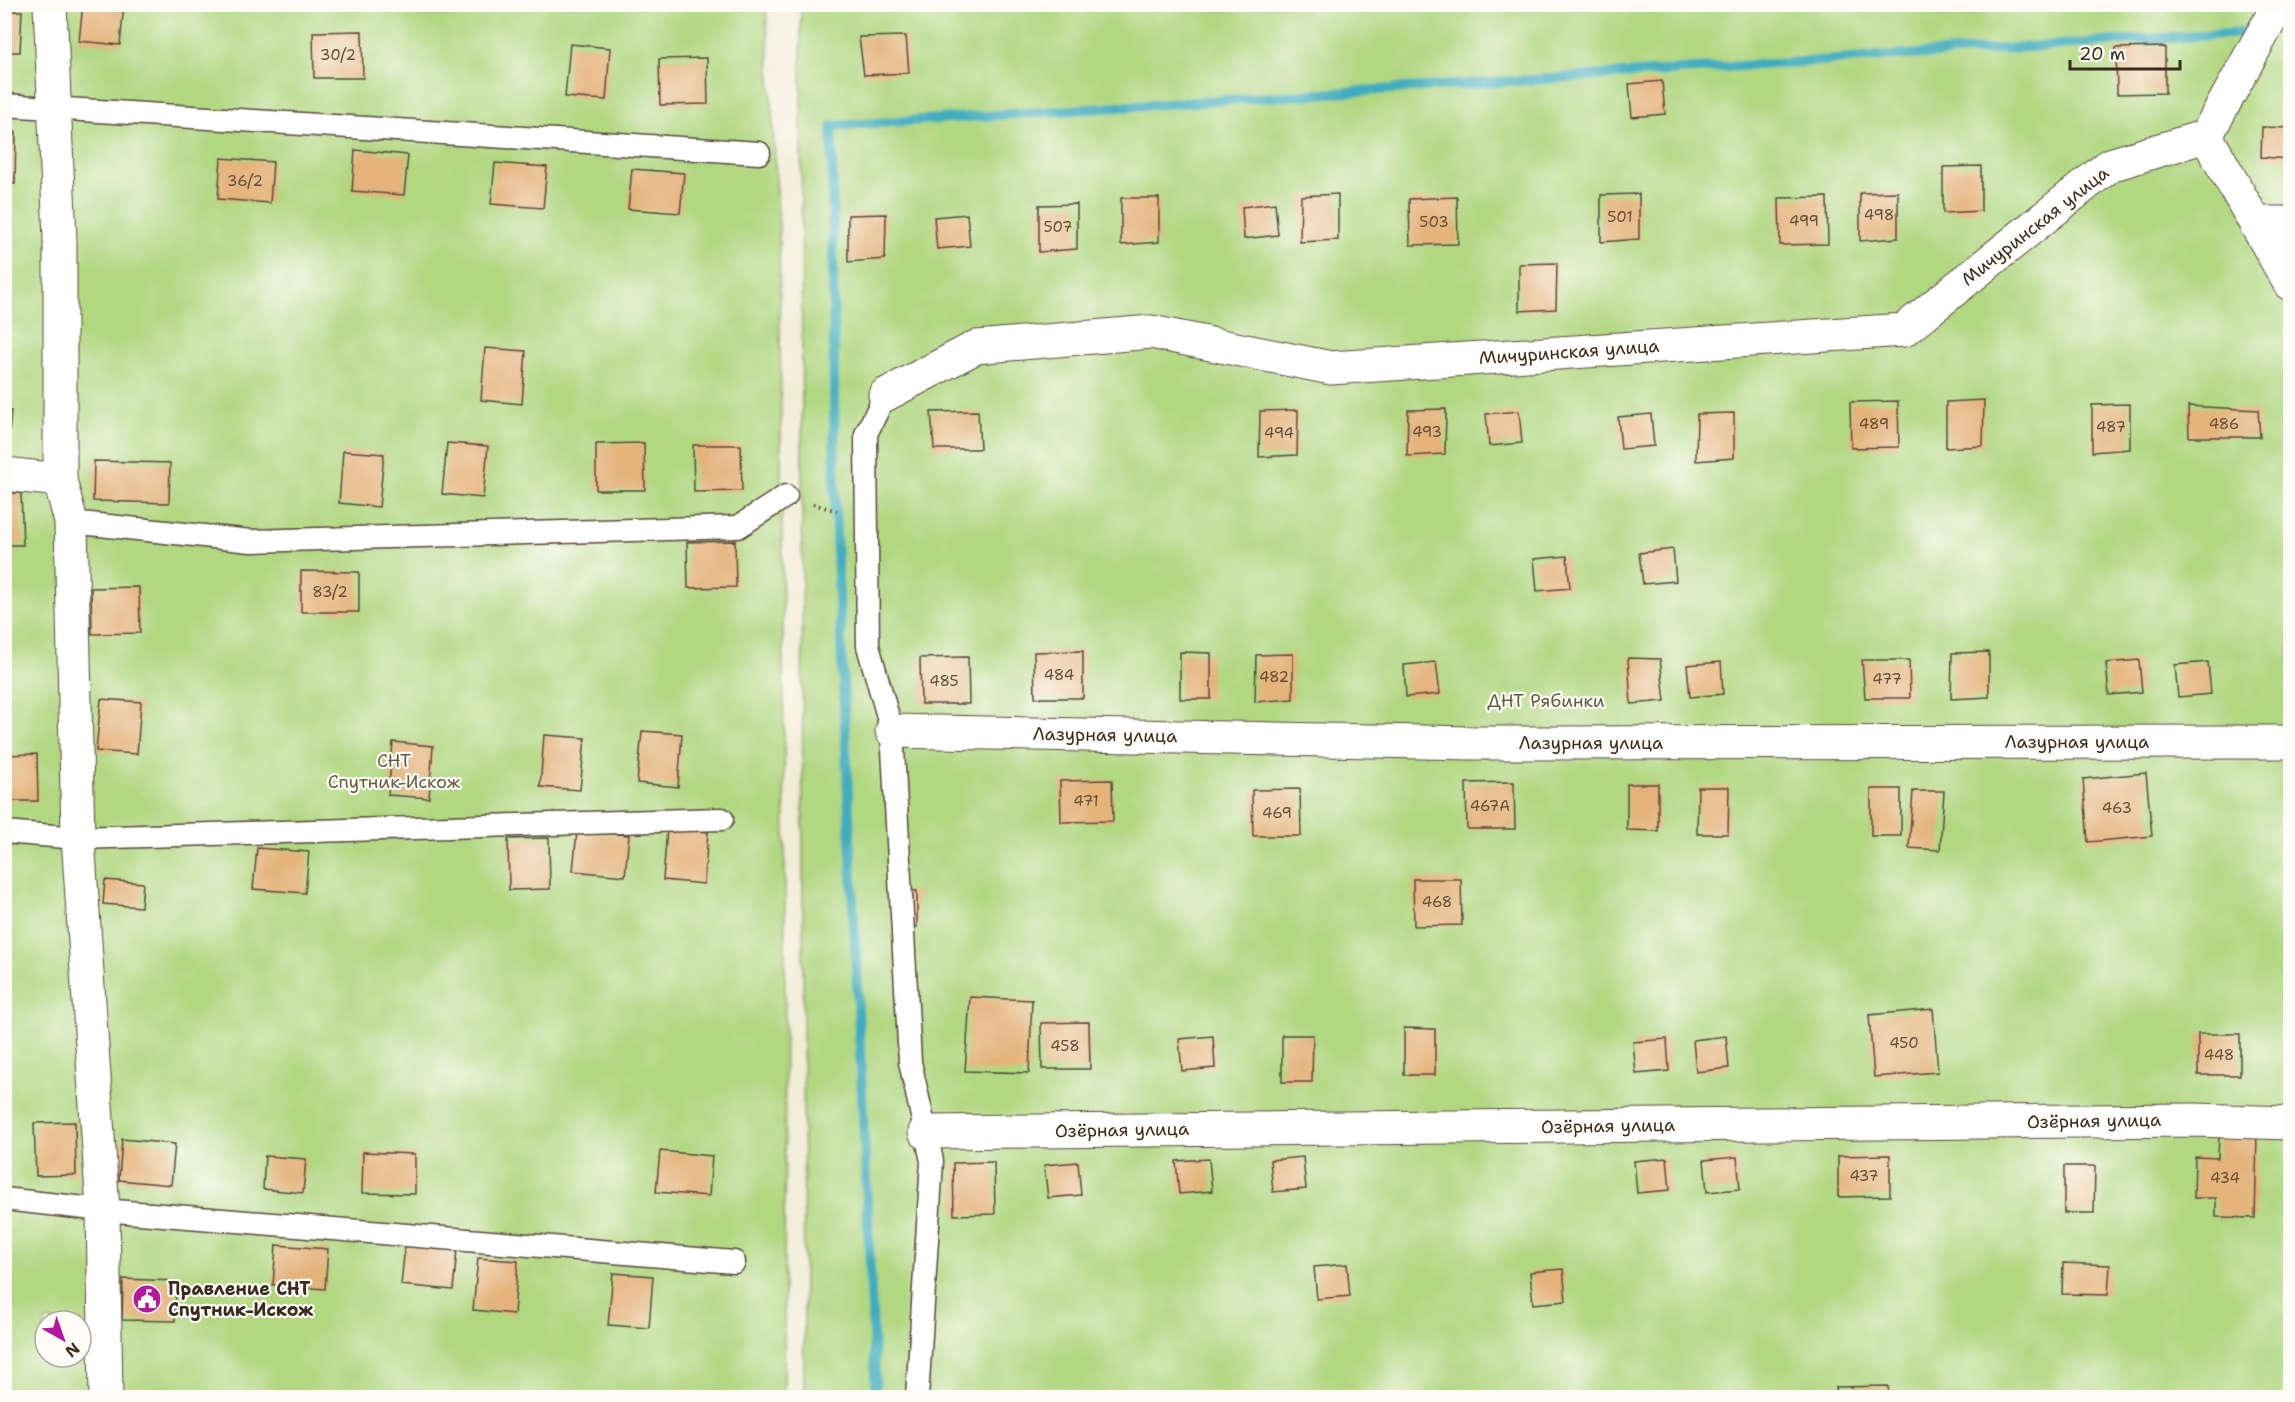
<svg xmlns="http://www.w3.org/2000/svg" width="2295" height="1402" font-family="'Shantell Sans',sans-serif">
  <rect width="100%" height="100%" fill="#fdfcf7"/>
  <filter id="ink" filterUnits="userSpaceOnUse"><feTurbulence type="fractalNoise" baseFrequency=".0167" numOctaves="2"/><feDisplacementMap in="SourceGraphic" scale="12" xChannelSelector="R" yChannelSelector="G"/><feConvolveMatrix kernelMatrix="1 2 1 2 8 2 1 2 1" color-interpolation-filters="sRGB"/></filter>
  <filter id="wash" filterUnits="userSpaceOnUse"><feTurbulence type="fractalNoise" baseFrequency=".008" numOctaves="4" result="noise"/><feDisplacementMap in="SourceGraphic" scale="24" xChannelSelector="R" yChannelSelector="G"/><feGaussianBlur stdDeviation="1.35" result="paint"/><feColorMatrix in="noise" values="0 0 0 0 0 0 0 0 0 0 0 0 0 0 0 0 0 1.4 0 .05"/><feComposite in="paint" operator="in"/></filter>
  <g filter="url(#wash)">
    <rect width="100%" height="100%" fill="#f1ecd4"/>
    <path fill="#b1d781" stroke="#768050" stroke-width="1.5" fill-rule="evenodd" d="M5,5H766L779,228L785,848L784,1397L5,1398ZM45,1321H81V1357H45Z
      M801,5H2290V1397H804Z"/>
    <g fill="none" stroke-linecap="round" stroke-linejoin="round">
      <path stroke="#3facbd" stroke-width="10" d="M876,1398L835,510L832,126L2256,32"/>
    </g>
    <g id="blocks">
      <path fill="#e4b37b" d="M83,4H124L120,45L79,41Z
        M4,11H22L20,52H4Z
        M362,31L363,78H314L313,32Z
        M906,36L909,73L864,75L859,37Z
        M570,44L610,48L606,100L565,97Z
        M2165,47V93L2117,94L2116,48Z
        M707,58L708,104L660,105L659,59Z
        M1662,81L1665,114L1632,117L1629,84Z
        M2262,127L2290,128V159L2261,157Z
        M4,132H16L15,184H4Z
        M355,150L408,155L404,195L352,191Z
        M221,158L273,162L270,203L218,199Z
        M495,163L547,167L543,208L491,204Z
        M1981,166V211L1943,213V167Z
        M632,169L684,173L680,213L628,209Z
        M1898,192V238L1860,241V193Z
        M1338,194V240L1300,242L1301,196Z
        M1639,194V239L1601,242V195Z
        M1457,197L1458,244L1410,245L1409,199Z
        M1827,197L1828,244L1780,245L1779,198Z
        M1121,198H1159V242L1121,245Z
        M1275,203L1278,235L1244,239L1242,207Z
        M1077,204V249L1039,252V205Z
        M886,214L885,259L848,262V215Z
        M967,214L970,246L937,249L934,217Z
        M1557,263L1556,309L1519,311V264Z
        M485,348L526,351L522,404L481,400Z
        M1984,400L1983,446L1946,448V402Z
        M1898,401L1899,447L1851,448L1850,402Z
        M2130,404V449L2092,452V405Z
        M2188,406L2258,410L2260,437H2189Z
        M1446,409L1445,454L1407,456L1408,410Z
        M4,410L11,411L8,445L4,444Z
        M1298,410L1297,455L1259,457L1260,411Z
        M978,411L980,449H934L931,412Z
        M1519,411L1522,443L1489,446L1486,414Z
        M1734,413V458L1696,461L1697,414Z
        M1651,414L1654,446L1621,449L1618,417Z
        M447,443L488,446L483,498L442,494Z
        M644,443L645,490H596V444Z
        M693,445H741L742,491L694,492Z
        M343,451L384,454L379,507L339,503Z
        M94,461L170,463L169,503L93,501Z
        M4,493H21L23,545H4Z
        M735,541L736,587L688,588L687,542Z
        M1673,549L1676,581L1643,584L1639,553Z
        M1567,556L1570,588L1537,591L1534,559Z
        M301,571L359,572V612H301Z
        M139,587L140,633L92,634L91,588Z
        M1083,651V698H1035L1034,652Z
        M1180,652L1211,653V699H1180Z
        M1989,652V697L1951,699L1952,653Z
        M1293,654V699L1255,702L1256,655Z
        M968,657L969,704H921L920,658Z
        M1628,658L1660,659L1665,701L1631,704Z
        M1862,660H1909L1910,698H1865Z
        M2139,660L2142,692L2109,695L2106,663Z
        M1436,662L1440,694L1406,697L1404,665Z
        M1721,662L1723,694L1690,697L1687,665Z
        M2208,662L2211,694L2178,697L2175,665Z
        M101,699L141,702L137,754L96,751Z
        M642,731L682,734L678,787L637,783Z
        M544,735L585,738L580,790L540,787Z
        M393,742L433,746L429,798L388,795Z
        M37,754L38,801H4V755Z
        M2146,773L2152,836L2088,842L2083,779Z
        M1112,780L1113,821L1061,822L1060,781Z
        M1514,782L1515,829H1467L1466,783Z
        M1627,784H1658V831L1627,830Z
        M1698,787H1729L1728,834H1697Z
        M1300,789L1301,836H1253L1252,790Z
        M1871,789H1901V836H1871Z
        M1913,791H1944L1940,850L1909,848Z
        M667,828L708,832L704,884L663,880Z
        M577,831L629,835L625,876L573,871Z
        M549,838L550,889L509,890L508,839Z
        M257,848L309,852L305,893L253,889Z
        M1413,879H1461L1462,925L1414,926Z
        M105,880L143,883L141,907L103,904Z
        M895,891H917V927H894Z
        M970,997L1032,1000L1029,1073L965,1071Z
        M1933,1009L1938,1072L1874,1077L1869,1015Z
        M1089,1022L1090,1069H1042L1041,1023Z
        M1404,1028L1435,1029V1075H1404Z
        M2198,1034H2240V1075H2198Z
        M1282,1035H1313L1312,1082H1282Z
        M1213,1036L1215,1068L1182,1071L1179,1039Z
        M1726,1036L1729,1068L1696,1072L1693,1040Z
        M1667,1039L1669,1071L1636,1074L1633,1042Z
        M75,1122L76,1175L36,1176L34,1123Z
        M2219,1133L2257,1134L2255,1218L2216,1217V1198H2194L2195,1157L2218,1158Z
        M122,1139L175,1144L171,1185L119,1180Z
        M660,1151L712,1156L709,1196L656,1192Z
        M363,1152L415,1154V1194L362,1193Z
        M1890,1155V1196L1838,1197V1156Z
        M265,1156L306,1159L303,1193L263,1189Z
        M1303,1157L1306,1189L1273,1192L1270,1160Z
        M1737,1157L1740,1189L1707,1192L1704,1160Z
        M1667,1158L1670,1190L1637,1193L1634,1161Z
        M1209,1159L1212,1191L1179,1194L1176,1161Z
        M994,1162L995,1214L954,1215L953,1163Z
        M1078,1162L1081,1195L1048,1198L1044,1165Z
        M2064,1166H2095L2094,1213H2064Z
        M276,1245L328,1249L325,1289L273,1285Z
        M405,1245L457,1250L453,1290L401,1285Z
        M478,1258L518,1261L514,1314L473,1310Z
        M2063,1263L2110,1265L2108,1295L2062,1294Z
        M1347,1264L1350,1296L1317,1299L1314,1267Z
        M1563,1269L1566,1301L1533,1304L1530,1272Z
        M613,1273L653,1276L649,1328L608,1325Z
        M123,1279L176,1281L175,1321L122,1320Z
        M1888,1386L1889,1398H1837L1836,1387Z
        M943,1394H984V1398H943Z
        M1373,1394L1414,1395V1398H1373Z"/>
    </g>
  </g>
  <g filter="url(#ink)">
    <use href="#blocks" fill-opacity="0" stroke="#564739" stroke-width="1.5"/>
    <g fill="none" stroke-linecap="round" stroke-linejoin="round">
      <g stroke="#564739" stroke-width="25">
        <path id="service" d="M4,105L759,153
          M885,395L866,434L868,646L892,731L910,1062L932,1161L917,1398
          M71,522L251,541L738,527L786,496
          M4,832L78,838L722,819
          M4,1199L103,1210L734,1262"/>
      </g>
      <g stroke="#564739" stroke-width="35">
        <path id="minor" d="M50,4L60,239V480L71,522L78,838L103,1210L106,1398
          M2279,4L2206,136L2290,284
          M2257,223H2290
          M885,395L976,347L1151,332L1331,368L1904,330L2110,165L2206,136
          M4,474L60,480
          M892,731L1472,743L2290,742
          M925,1132L2195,1120L2290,1123"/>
      </g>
      <path stroke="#564739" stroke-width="4" stroke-dasharray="1.5 4.5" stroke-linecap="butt" d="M813,504L837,511"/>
      <use href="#service" stroke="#fff" stroke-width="22"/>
      <use href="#minor" stroke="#fff" stroke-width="33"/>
    </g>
  </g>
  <defs>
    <g id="civic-disc" transform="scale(1.5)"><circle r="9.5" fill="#b5179e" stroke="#fdfcf7"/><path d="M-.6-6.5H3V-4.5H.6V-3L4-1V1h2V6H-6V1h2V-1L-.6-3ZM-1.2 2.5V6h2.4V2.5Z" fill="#fff"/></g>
  </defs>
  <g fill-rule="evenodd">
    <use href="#civic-disc" x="147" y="1299"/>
  </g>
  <g text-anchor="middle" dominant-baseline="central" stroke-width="4.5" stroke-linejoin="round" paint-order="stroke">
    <g font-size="15" fill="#654c35">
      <text x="338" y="55">30/2</text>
      <text x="245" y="181">36/2</text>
      <text x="1879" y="215">498</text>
      <text x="1620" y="217">501</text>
      <text x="1804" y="221">499</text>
      <text x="1434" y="222">503</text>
      <text x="1058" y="227">507</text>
      <text x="1874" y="424">489</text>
      <text x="2224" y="424">486</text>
      <text x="2111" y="427">487</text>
      <text x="1427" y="432">493</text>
      <text x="1279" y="433">494</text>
      <text x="330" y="592">83/2</text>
      <text x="1059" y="675">484</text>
      <text x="1274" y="677">482</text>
      <text x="1887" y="679">477</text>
      <text x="944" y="681">485</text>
      <text x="1086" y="801">471</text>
      <text x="1490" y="806">467А</text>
      <text x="2117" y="808">463</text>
      <text x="1277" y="813">469</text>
      <text x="1437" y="902">468</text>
      <text x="1904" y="1043">450</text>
      <text x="1065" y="1046">458</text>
      <text x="2219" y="1055">448</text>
      <text x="1864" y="1176">437</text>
      <text x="2225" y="1178">434</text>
    </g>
    <g font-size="18" fill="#3b2a1e" stroke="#fdfcf7">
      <text transform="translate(2035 226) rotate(-38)">Мичуринская улица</text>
      <text transform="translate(1569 352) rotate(-4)">Мичуринская улица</text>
      <text transform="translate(1105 735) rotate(1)">Лазурная улица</text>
      <text x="2077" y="742">Лазурная улица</text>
      <text x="1591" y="743">Лазурная улица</text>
      <text transform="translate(2094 1121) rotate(-1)">Озёрная улица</text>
      <text transform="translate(1608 1126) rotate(-1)">Озёрная улица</text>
      <text transform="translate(1122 1130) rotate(-1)">Озёрная улица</text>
    </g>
    <g font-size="18" fill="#5e5e3c" stroke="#fdfcf7">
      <text x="1546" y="701">ДНТ Рябинки</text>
      <text x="394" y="761">СНТ<tspan x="394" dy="21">Спутник-Искож</tspan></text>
    </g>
    <g font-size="18" font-weight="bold" fill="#3b2a1e" stroke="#fdfcf7" text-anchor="start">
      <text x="168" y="1289">Правление СНТ<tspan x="168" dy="21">Спутник-Искож</tspan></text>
    </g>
  </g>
  <rect width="2295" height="1402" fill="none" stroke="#fdfcf7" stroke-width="24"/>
  <g transform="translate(63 1339) rotate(140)"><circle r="28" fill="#fdfcf7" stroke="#afa8a0" stroke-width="1.5"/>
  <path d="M0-4.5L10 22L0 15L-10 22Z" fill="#b5179e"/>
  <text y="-9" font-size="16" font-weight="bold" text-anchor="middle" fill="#3b2a1e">N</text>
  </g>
  <path d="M2070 60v9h110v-9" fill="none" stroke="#3b2a1e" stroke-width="3"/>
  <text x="2079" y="60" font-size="18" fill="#3b2a1e" stroke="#fdfcf7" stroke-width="4.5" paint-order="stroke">20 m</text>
</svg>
